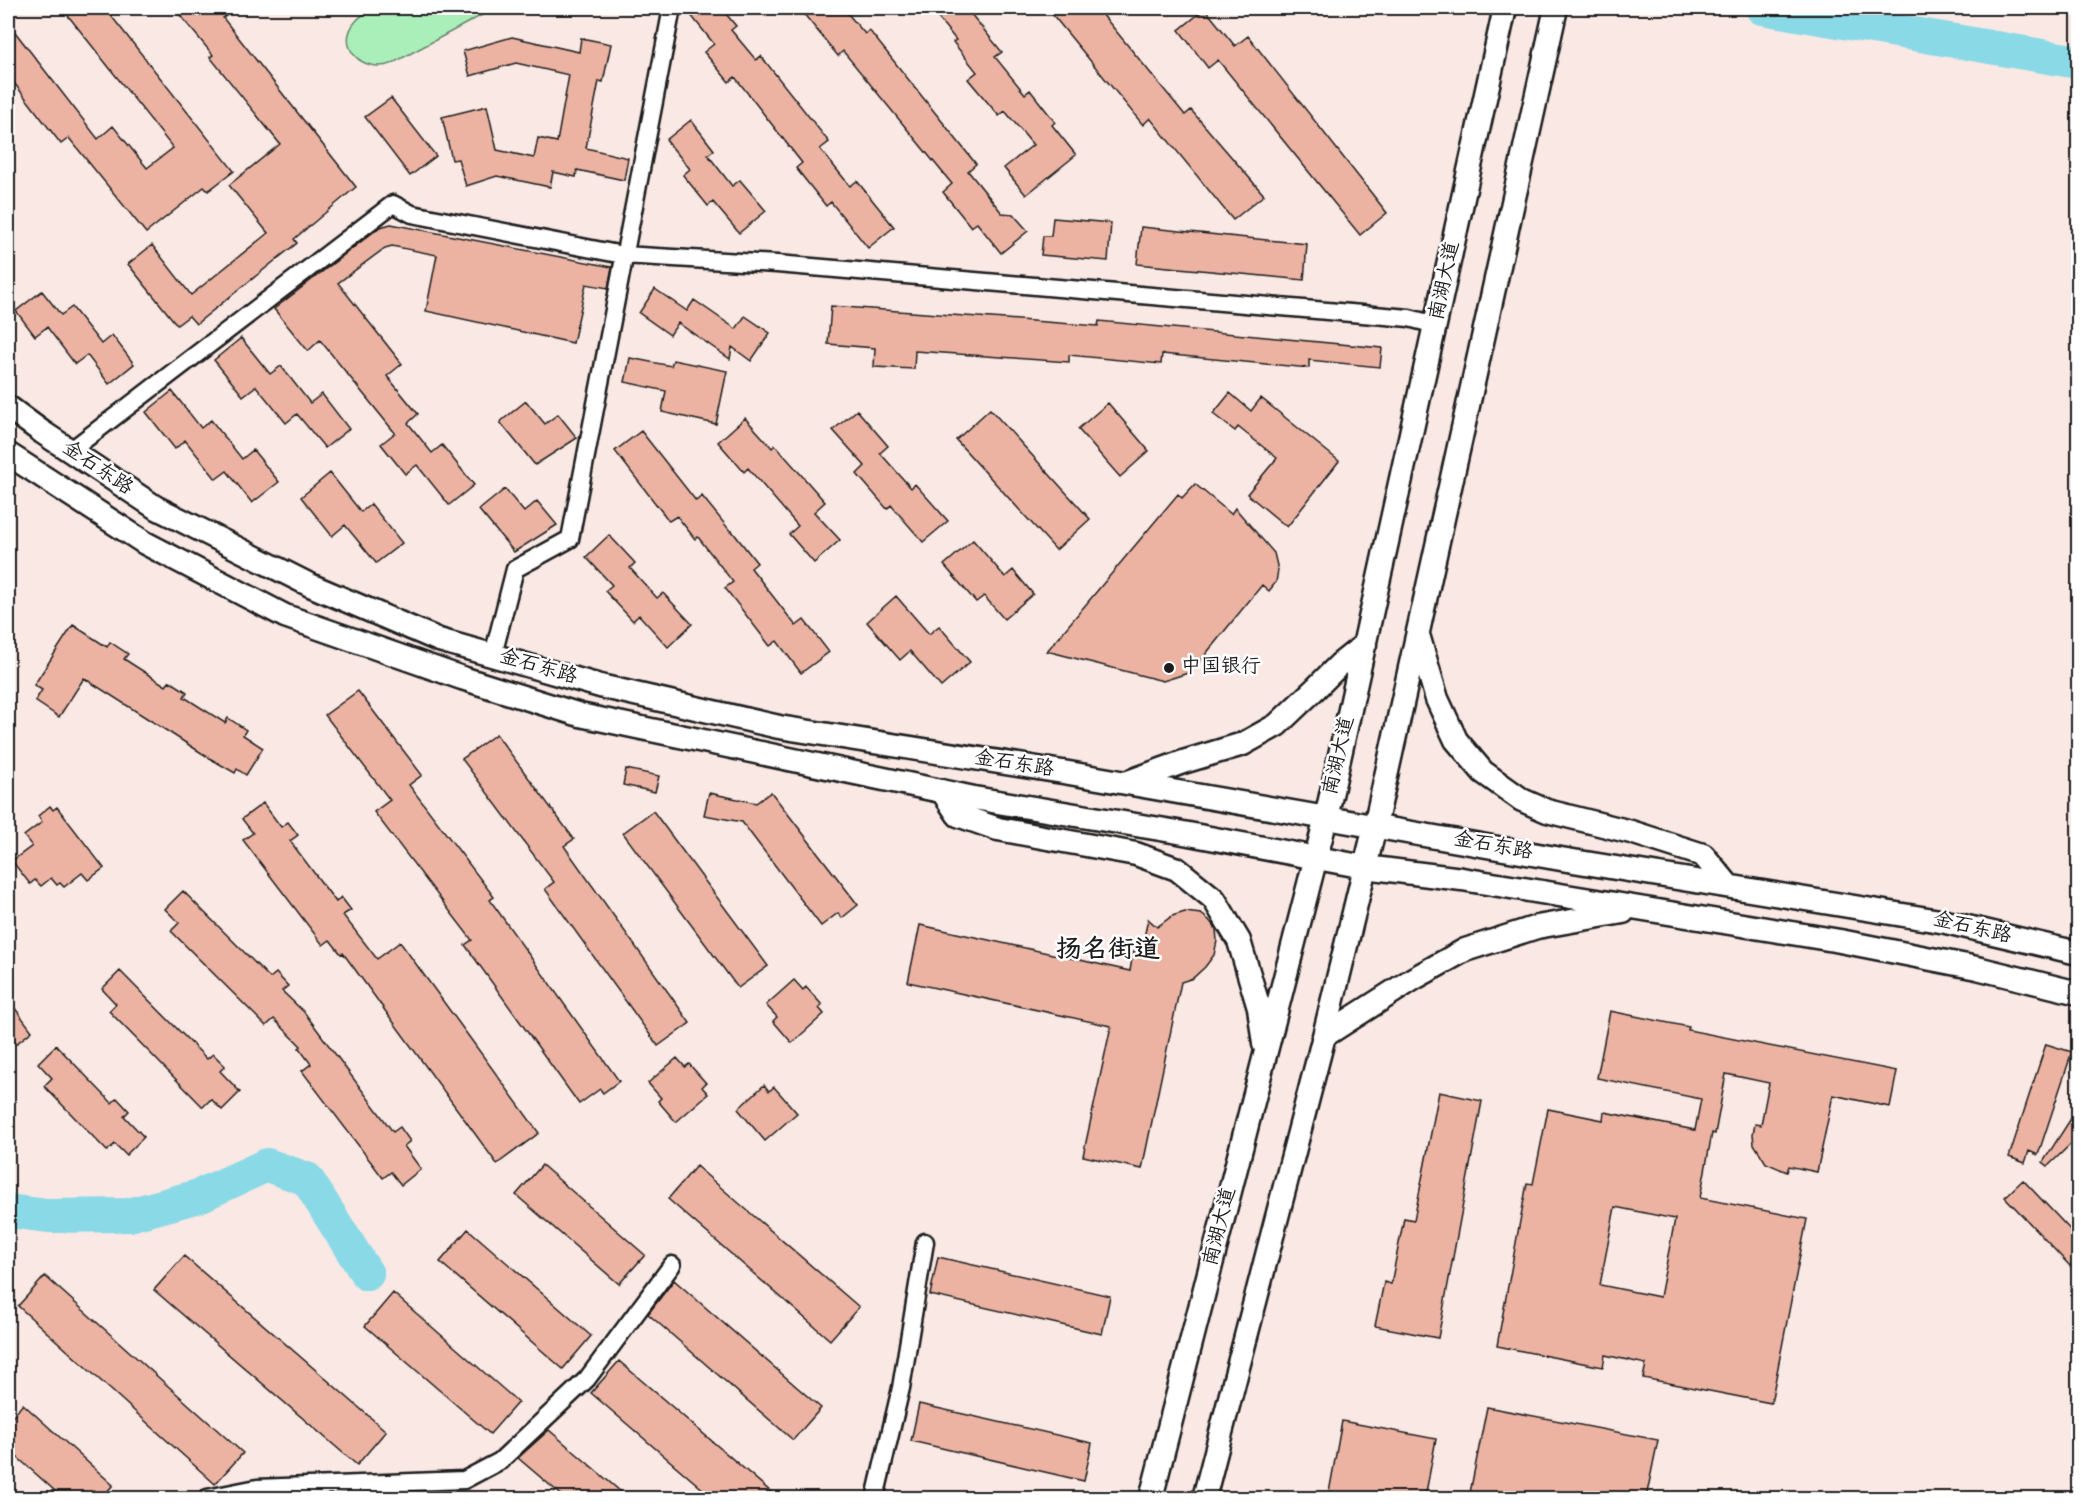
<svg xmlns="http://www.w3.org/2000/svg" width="2086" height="1506" font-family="Dekko,'LXGW WenKai TC',sans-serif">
  <rect width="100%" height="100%" fill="#f9e8e3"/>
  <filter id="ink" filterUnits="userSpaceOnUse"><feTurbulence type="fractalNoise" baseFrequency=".0167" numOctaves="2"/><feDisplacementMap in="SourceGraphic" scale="12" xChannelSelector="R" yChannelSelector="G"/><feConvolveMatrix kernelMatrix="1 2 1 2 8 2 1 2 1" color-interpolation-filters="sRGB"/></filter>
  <g filter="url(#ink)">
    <path fill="#aaefba" stroke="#63866b" stroke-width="1.5" d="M376,8H495L391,64C363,74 334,46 356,21C361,15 369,11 376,8Z"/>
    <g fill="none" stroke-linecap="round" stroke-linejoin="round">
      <path stroke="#8ad9e7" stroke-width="34" d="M1762,8L2078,62
        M8,1211L48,1216L129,1215L199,1196L267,1165L307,1179L367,1274"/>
    </g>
    <path fill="#ecb3a3" stroke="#1c1c1c" stroke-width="1.5" fill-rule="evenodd" d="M62,8H105L234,171L208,191L204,187L146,233L69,138L61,144L8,75V23L98,139L113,126L147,168L173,148Z
      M174,8H219L226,16L223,18L356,187L294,239L297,243L196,324L189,316L177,325L128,264L152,245L191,295L268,233L229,185L280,144L210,57L213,55Z
      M698,8H721L736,26L731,30L756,60L761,56L829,142L820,149L850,186L857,181L894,227L868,248L831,202L826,206L796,168L802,163L735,77L729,82L704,52L714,44L690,14Z
      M799,8H843L865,34L869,30L976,164L968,171L1002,213L1013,214L1028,231L1001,253L977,223L971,227L943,192L952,184L843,51L838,56Z
      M930,8H966L1002,52L995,57L1025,94L1030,90L1055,122L1052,125L1076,155L1026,195L1004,168L1033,145L1005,111L999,116L968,79L977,72L953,42L956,40Z
      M1047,8H1097L1185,115L1191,110L1264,195L1233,220L1150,118L1143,125Z
      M1205,9L1235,46L1248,36L1387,213L1360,235L1218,60L1208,68L1179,30Z
      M512,37L579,52L581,38L611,44L603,82L599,81L586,148L628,158L624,180L577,170L576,177L553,172L550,187L497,176L466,186L458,159L452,160L442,117L487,106L497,150L534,158L538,138L557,142L569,75L516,63L470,76L463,51Z
      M391,98L436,156L410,176L365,117Z
      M691,120L714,150L708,155L732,186L740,180L766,211L739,233L713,202L708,206L683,175L690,169L666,140Z
      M1053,218L1111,223L1108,261L1041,255L1043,236H1051Z
      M391,224L612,267L608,288L586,284L573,343L426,311L437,255L392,246L385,248L338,283L402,364L387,376L418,414L408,423L432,453L442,445L474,485L449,505L417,465L405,474L381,444L395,433L320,340L308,351L274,309L380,227Z
      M1141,227L1307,244L1304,280L1137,264Z
      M655,289L687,311L694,300L736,329L745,316L770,333L751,361L732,347L730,359L678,323L670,335L639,313Z
      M42,291L61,315L72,307L101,344L112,335L134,364L109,384L87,355L75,364L47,327L35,336L16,311Z
      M831,306L1098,326L1099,321L1382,348L1380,367L1309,360V368L1162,354L1161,364L1069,355V362L915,351L914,369L874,367L875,348L828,344Z
      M241,338L270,374L281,366L310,403L322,394L349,429L325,448L297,414L286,423L256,386L243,396L214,360Z
      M630,358L671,366L673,360L727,371L716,424L662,412L666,391L625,382Z
      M172,391L201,428L211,420L242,459L253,450L279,482L252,503L227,471L216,479L185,440L175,449L146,412Z
      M1230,393L1251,411L1261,398L1339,461L1287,527L1247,494L1277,458L1238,427L1235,431L1213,414Z
      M526,401L545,424L558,414L577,438L535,465L500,422Z
      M1108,403L1149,451L1120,477L1078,429Z
      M990,409L1090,519L1056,550L956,440Z
      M857,410L888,446L880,453L911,488L915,484L948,521L923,542L891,505L887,509L857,474L865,466L833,430Z
      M745,418L772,448L775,445L825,502L814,512L840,540L814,563L789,534L798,526L748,468L744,472L718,442Z
      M641,431L696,501L702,496L731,532L732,531L757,563L751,568L796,626L804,620L829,652L801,673L777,641L770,646L725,588L733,582L698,537L695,539L677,516L669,521L615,451Z
      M330,473L361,512L371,504L402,543L376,563L345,525L332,536L301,497Z
      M1195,484L1231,514L1235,508L1274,553L1278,570L1276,582L1269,591L1262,585L1191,672L1163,681L1047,651L1178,494L1182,498Z
      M505,489L524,512L537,501L557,525L514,552L479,510Z
      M609,535L635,563L630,568L657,598L663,593L692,624L668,647L639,615L633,621L605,591L612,585L586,557Z
      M973,540L1005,577L1013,570L1033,594L1004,619L984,596L976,602L944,565Z
      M896,596L929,634L939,626L970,662L941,687L910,651L900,660L867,622Z
      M73,625L107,647L110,642L128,654L124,659L166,686L170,681L187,692L184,697L225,723L228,718L246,730L243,735L263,748L246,775L237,769L235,773L211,759L84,678L59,717L35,701L42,690L34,685Z
      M358,691L422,775L409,785L494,897L490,900L619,1081L603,1093L600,1089L579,1104L465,945L472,940L374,812L390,800L325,715Z
      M496,734L574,839L564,846L690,1023L658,1046L545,889L554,882L462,759Z
      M626,769L659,776L655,792L623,785Z
      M771,792L858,905L842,918L838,913L821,926L742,822L704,815L709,793L756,803Z
      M263,803L281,827L288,822L298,835L290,841L336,902L341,897L351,910L343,915L377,959L400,942L539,1133L497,1164L343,953L341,954L330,940L323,945L243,840L253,833L242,819Z
      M50,806L53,810L57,807L104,868L88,880L82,873L64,887L60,883L57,885L51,878L41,886L35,880L30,884L12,861L32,846L24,836L42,822L38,816Z
      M653,811L768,966L738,988L623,833Z
      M183,891L270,978L276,973L288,986L282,991L304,1012L393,1132L400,1127L410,1141L404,1146L421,1169L401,1185L391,1172L383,1178L302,1071L311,1064L299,1048L301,1046L274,1019L266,1026L171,931L179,923L165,909Z
      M1185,912L1201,914L1209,920L1216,929L1217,941L1214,955L1205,967L1193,978L1181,982L1142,1169L1083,1156L1111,1026L908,982L920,925L1130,971L1133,952H1141L1148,919L1157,927L1172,916Z
      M120,971L207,1059L213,1054L225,1066L220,1071L240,1092L222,1110L211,1099L203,1107L109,1011L116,1004L102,989Z
      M794,980L803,990L806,987L822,1005L819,1008L824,1014L792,1043L773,1021L777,1017L766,1005Z
      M8,999L32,1031L16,1044L8,1034Z
      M1610,1011L1689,1027L1688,1030L1897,1071L1890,1107L1833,1095L1817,1172L1789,1166L1787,1172L1766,1163L1754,1144L1753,1134L1755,1124L1761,1125L1769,1083L1726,1074L1715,1134L1712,1133L1700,1198L1807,1219L1771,1403L1643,1378L1646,1364L1605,1355L1603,1367L1497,1346L1527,1183L1533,1184L1548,1109L1603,1120L1604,1112L1695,1130L1701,1099L1597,1078ZM1615,1207L1675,1219L1660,1297L1600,1285Z
      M2046,1044L2072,1052L2038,1155L2029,1151L2025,1163L2009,1157Z
      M56,1045L112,1103L117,1098L129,1111L124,1116L144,1137L126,1155L115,1144L107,1151L44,1086L52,1078L38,1063Z
      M677,1058L685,1067L689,1064L706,1083L702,1087L708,1094L676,1122L658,1101L661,1098L648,1083Z
      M764,1085L769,1091L774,1087L797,1113L765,1141L738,1109Z
      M1439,1092L1482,1101L1438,1338L1375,1326L1384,1282L1391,1284L1404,1218L1414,1220Z
      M2079,1106V1136L2048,1166L2043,1162Z
      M542,1165L645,1255L619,1284L516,1195Z
      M696,1166L859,1307L830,1340L668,1199Z
      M2023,1180L2079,1239V1258L2070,1266L2005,1197Z
      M468,1229L591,1336L563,1369L440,1262Z
      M184,1256L386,1431L357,1465L154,1290Z
      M938,1257L1110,1296L1102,1334L930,1295Z
      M45,1276L243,1453L215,1484L18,1306Z
      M674,1280L821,1408L793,1440L648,1314Z
      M393,1293L518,1402L490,1434L365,1326Z
      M619,1361L778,1498H713L591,1393Z
      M23,1404L113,1485L101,1498H63L8,1449V1422Z
      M919,1404L1092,1443L1084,1481L911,1441Z
      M1487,1407L1658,1440L1646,1498H1469Z
      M1342,1421L1436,1439L1425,1498H1328Z
      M549,1430L628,1498H565L518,1458Z"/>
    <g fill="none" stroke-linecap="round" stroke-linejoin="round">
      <g stroke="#1c1c1c" stroke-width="21">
        <path id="street" d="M70,451L393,204L412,214L623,255L777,264L1409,318L1436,325
          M493,655L515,569L570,539L672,8
          M207,1498L257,1488L464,1480L500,1461L587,1379L672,1265
          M875,1498L901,1388L925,1242"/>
      </g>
      <g stroke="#1c1c1c" stroke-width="27">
        <path id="secondary" d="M8,407L42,432L155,507L310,585L439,640L600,686L779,727L1069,773L1561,859L1946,922L2078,953
          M8,454L145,543L285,616L462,678L580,715L974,798L1178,832L1365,867L1462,879L1840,941L1977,968L2078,993
          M1418,635L1437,699L1456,740L1483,772L1522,800L1547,811L1631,832L1703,855L1728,885
          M1128,782L1183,762L1243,744L1277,725L1316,688L1340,664L1365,644
          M942,791L958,815L998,829L1136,854L1177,869L1214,899L1239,941L1259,1008L1264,1044
          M1324,1036L1413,979L1465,950L1537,927L1623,912
          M1151,1498L1326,818L1505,8
          M1204,1498L1324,1036L1375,826L1556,8"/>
      </g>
      <use href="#street" stroke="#fff" stroke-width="16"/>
      <use href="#secondary" stroke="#fff" stroke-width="22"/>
    </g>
  </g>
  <circle fill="#1c1c1c" stroke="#fff" stroke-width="2" cx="1169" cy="668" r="6"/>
  <g text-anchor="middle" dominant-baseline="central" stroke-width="5" stroke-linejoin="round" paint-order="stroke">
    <g font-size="20" fill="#1c1c1c" stroke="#fff">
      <text transform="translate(1446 281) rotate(-78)">南湖大道</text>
      <text transform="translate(97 469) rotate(34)">金石东路</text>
      <text transform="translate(538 668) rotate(16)">金石东路</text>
      <text transform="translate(1340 756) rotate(-77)">南湖大道</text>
      <text transform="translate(1014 765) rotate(9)">金石东路</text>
      <text transform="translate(1493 847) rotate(10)">金石东路</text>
      <text transform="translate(1972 929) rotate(13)">金石东路</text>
      <text transform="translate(1221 1227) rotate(-76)">南湖大道</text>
    </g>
    <g font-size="20" fill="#1c1c1c" stroke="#fff" text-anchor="start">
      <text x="1181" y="668">中国银行</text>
    </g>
    <g font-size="26" font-weight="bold" fill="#1c1c1c" stroke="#fff">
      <text x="1108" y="951">扬名街道</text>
    </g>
  </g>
  <rect width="2086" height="1506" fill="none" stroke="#fff" stroke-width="30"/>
  <rect x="15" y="15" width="2056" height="1476" fill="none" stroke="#1c1c1c" stroke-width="2" filter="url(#ink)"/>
</svg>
